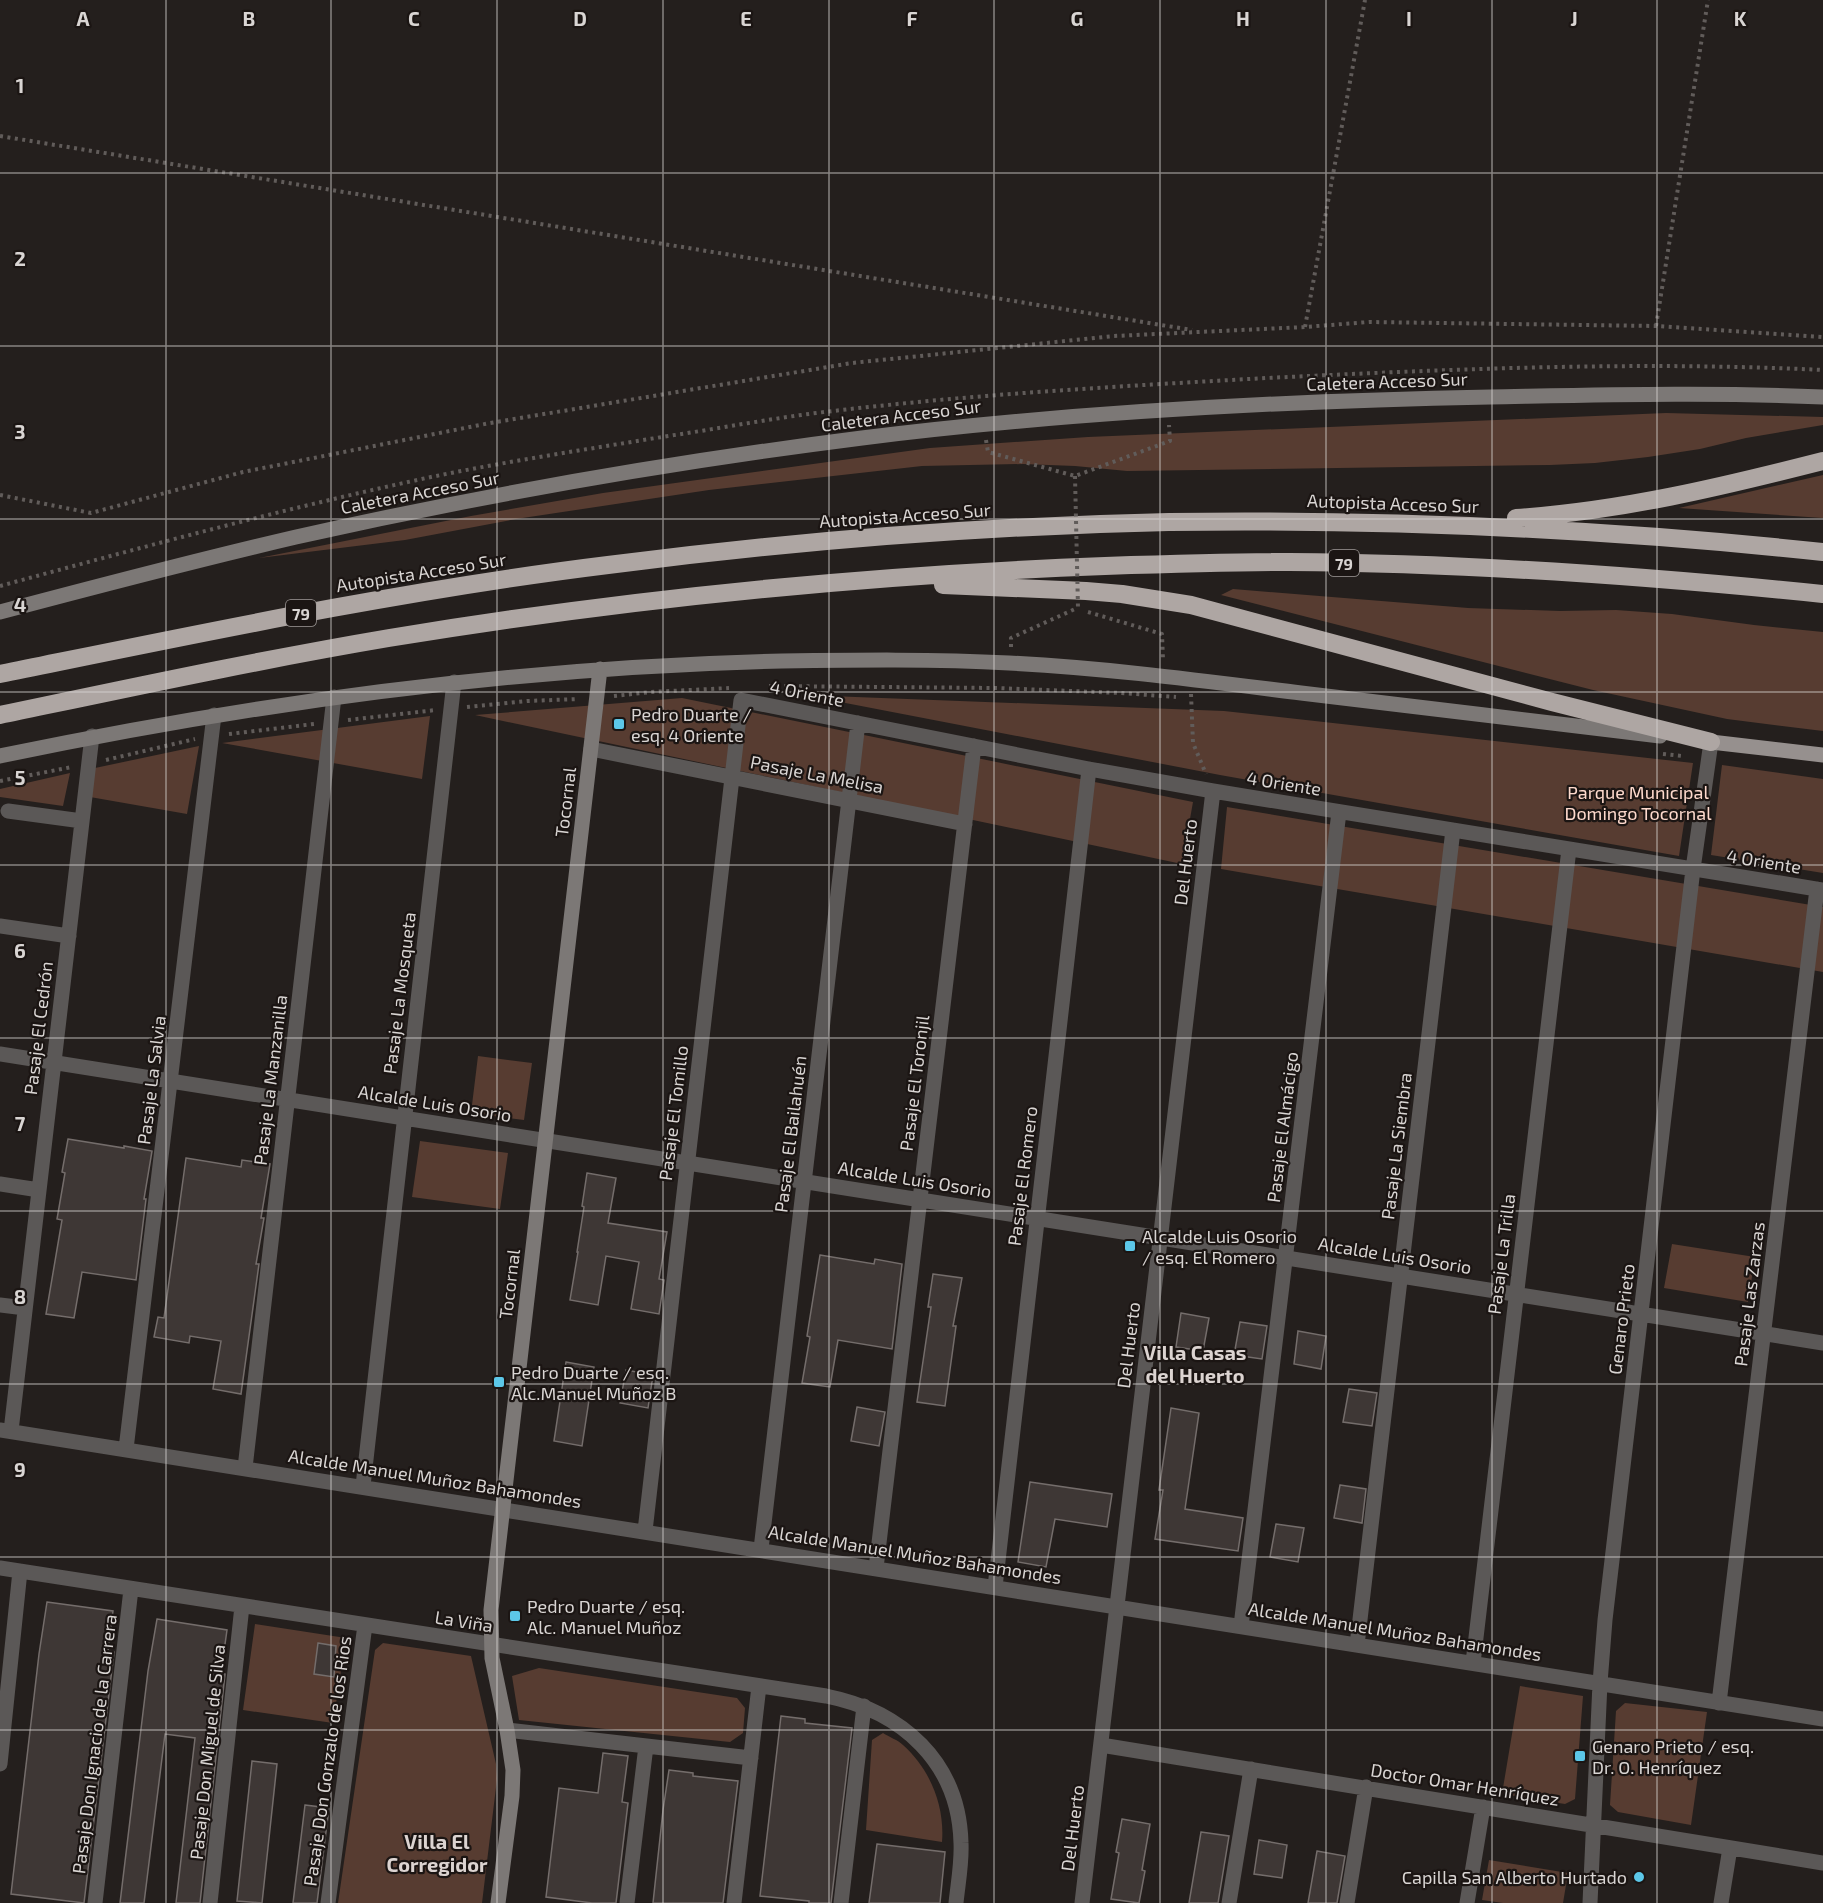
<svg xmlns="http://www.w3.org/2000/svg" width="1823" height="1903" font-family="'Exo 2',sans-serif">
  <rect width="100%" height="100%" fill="#241f1d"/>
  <path fill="#573c31" d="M1666,413L1823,417V425L1746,438L1700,449L1648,457L1595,463L1550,465L1127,471L1075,466L1023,464L922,466L709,490L516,519L405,540L259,558L471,516L603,493L930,448L1088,437Z
    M1823,475V518L1679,508Z
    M1233,589L1468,608L1560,611L1616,610L1672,614L1754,625L1823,632V731L1727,719L1593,690L1221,595Z
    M804,695L1224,711L1693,763L1679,856L1220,775Z
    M682,698L1193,802L1182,864L475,715Z
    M430,716L422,779L222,743Z
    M199,746L187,814L90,797L95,768Z
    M1722,765L1823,779V873L1711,855Z
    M70,773L63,806L0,797V789Z
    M1227,807L1823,907V972L1221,869Z
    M478,1056L532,1063L524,1120L471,1113Z
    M420,1141L508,1153L500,1209L412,1197Z
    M1672,1244L1755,1257L1748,1302L1664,1288Z
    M255,1624L346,1638L333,1723L243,1710Z
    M383,1643L471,1656L496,1764L497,1779L482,1903H338L375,1650Z
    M539,1668L737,1698L745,1708L743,1733L730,1742L519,1720L512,1676Z
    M1520,1686L1583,1696L1575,1799L1565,1804L1502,1794Z
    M1625,1703L1707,1712L1691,1825L1618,1812L1610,1805L1616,1711Z
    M883,1733C889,1737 898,1740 903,1745C930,1769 945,1806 942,1842L866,1830L872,1740Z
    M1489,1860L1568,1873L1563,1903H1503L1482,1900Z"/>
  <path fill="#3e3735" stroke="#746d6b" stroke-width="1.5" d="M68,1139L124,1148V1146L152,1151L144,1199H146L136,1280L82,1272L74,1318L46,1314L62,1220L57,1219L65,1173L62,1172Z
    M186,1158L241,1167L242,1160L270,1164L261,1218H264L256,1264H259L241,1394L213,1389L221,1341L190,1336L189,1343L154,1337L158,1317L164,1318Z
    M587,1173L616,1178L608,1223L667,1232L659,1279L664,1280L659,1314L631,1309L639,1262L606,1256L598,1305L570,1300L578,1252H577L584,1207L582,1206Z
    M820,1255L874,1264L875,1259L902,1264L892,1349L838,1340L830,1387L802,1383L810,1337L807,1336Z
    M933,1274L962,1278L953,1326H956L945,1406L917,1402L931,1307H928Z
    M1181,1313L1209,1318L1203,1351L1176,1347Z
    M1240,1322L1267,1326L1262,1359L1234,1355Z
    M1298,1331L1326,1336L1321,1369L1294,1364Z
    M566,1362L594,1367L582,1446L554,1441Z
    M626,1370L653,1375L648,1408L620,1403Z
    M1349,1389L1377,1393L1372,1426L1343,1422Z
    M857,1407L885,1412L879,1446L851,1441Z
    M1171,1408L1199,1413L1185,1509L1243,1518L1238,1551L1155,1539L1163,1490H1159Z
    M1030,1482L1112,1494L1107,1527L1055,1519L1046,1567L1018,1562Z
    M1340,1485L1366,1489L1362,1523L1334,1518Z
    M1276,1524L1304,1528L1298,1562L1270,1557Z
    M47,1602L113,1611L108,1651L114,1652L84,1903L11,1894L39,1654Z
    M157,1619L227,1630L221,1673L225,1674L200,1903H176L195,1738L165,1734L144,1903H120L148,1671Z
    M318,1643L336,1646L334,1677L314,1674Z
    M781,1716L805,1719V1723L852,1728L831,1903H809V1901L760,1896Z
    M603,1753L628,1756L622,1802L628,1803L616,1903H592L546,1897L559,1788L598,1793Z
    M252,1761L277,1764L262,1903L237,1901Z
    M669,1770L693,1773V1776L738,1781L723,1903H653L663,1810Z
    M305,1805L329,1808L317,1903H293Z
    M1122,1819L1150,1824L1142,1870L1145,1871L1139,1903L1111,1899L1119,1853L1116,1852Z
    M1201,1832L1229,1836L1218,1903H1189Z
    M1259,1840L1287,1845L1282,1878L1254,1874Z
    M877,1844L945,1852L940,1903H869Z
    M1317,1851L1345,1856L1337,1903H1308Z"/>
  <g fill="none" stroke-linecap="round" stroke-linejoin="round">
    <path stroke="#615c5a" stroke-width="4" stroke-dasharray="3 4.5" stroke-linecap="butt" d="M0,136L1192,330
      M1656,326L1708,0
      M1305,327L1365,0
      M986,440L988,452L1075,476L1170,441L1169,425
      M0,495L91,513L243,472L490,423L852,363L1114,336L1305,327L1369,322L1656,326L1823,337
      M0,586C143,547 286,508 431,477C509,461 589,449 668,436C723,428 778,417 833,411C977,394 1123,386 1267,378C1452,369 1638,361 1823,370
      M1088,612L1162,634L1163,660
      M1011,647V638L1075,609
      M769,686L996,688L1121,693L1176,697
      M1191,694L1193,743L1206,774
      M614,696L651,692L729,688
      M467,707L527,701L579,699
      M348,720L436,710
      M229,734L314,724
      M1663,754L1682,756
      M106,760L195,739
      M0,781L72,767"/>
    <path stroke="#5b5857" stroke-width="15" d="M591,749L965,824
      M8,811L82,821
      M0,926L69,936
      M0,1054L1823,1343
      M0,1184L39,1190
      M0,1305L25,1308
      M0,1430L1823,1719
      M11,1431L92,736
      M126,1449L214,715
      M245,1468L334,697
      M363,1486L454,682
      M645,1531L741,700L1089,769L1213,791L1823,890
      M761,1549L858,723
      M0,1568L826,1696C902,1711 959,1762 961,1843C962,1863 958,1883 956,1903
      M876,1568L974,746
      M995,1587L1089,769
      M1241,1626L1339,812
      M1357,1645L1453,830
      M1473,1663L1569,849
      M1719,1703L1817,889
      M507,1730L751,1758
      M1101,1745L1823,1863
      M0,1764L20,1571
      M95,1903L131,1589
      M210,1903L242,1606
      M328,1903L365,1625
      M627,1903L646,1746
      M734,1903L759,1686
      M841,1903L864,1706
      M1082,1903L1213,791
      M1229,1903L1251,1769
      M1347,1903L1366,1787
      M1467,1903L1483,1807
      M1590,1903L1600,1683L1605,1620L1693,869L1711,742
      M1721,1903L1730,1848"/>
    <path stroke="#7c7876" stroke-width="15" d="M0,612C98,586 197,560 296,537C483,495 672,462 862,438C1070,412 1280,401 1490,397C1601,395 1712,392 1823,397
      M0,756C258,702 519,667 782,661C858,660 934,659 1009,663C1107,668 1204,681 1301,693C1421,707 1540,722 1660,736
      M498,1903L512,1796L513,1770L507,1730L492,1658L491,1610L600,669"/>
    <path stroke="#96908e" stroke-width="15" d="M1711,742L1823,755"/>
    <path stroke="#aea6a3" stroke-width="18" d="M1516,518C1621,511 1721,487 1823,461
      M943,585L1086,591L1122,594L1191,605L1552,702L1711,742
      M0,674C202,633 404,590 608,565C794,541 982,526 1169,522C1387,519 1606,529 1823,552
      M0,715C129,688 259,660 389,638C626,599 865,575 1105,566C1166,564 1228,562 1289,562C1468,563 1646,576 1823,594"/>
    <path stroke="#615c5a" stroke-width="4" stroke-dasharray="3 4.5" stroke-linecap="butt" d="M1075,476L1078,608"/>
  </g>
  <path fill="none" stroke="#d9d5d3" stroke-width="1.5" stroke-opacity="0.55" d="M166,0V1903M331,0V1903M497,0V1903M663,0V1903M829,0V1903M994,0V1903M1160,0V1903M1326,0V1903M1492,0V1903M1657,0V1903M0,173H1823M0,346H1823M0,519H1823M0,692H1823M0,865H1823M0,1038H1823M0,1211H1823M0,1384H1823M0,1557H1823M0,1730H1823"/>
  <g fill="#5cc7e8" stroke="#1b1513" stroke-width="2">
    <rect x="613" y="718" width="12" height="12" rx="3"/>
    <rect x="1124" y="1240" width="12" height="12" rx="3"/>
    <rect x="493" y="1376" width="12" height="12" rx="3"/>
    <rect x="509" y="1610" width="12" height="12" rx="3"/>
    <rect x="1574" y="1750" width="12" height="12" rx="3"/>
    <circle cx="1639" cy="1877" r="6"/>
  </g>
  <g text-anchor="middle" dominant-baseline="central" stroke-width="4.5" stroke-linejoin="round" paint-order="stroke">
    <g fill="#1b1513" stroke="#a09b99" stroke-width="1.5">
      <rect x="1329" y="550" width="30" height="26" rx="4.5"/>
      <rect x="286" y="600" width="30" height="26" rx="4.5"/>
    </g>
    <g font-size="16" font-weight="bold" fill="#d9d5d3">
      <text x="1344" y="563">79</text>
      <text x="301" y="613">79</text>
    </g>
    <g font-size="18" fill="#d9d5d3" stroke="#1b1513">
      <text transform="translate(1387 381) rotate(-2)">Caletera Acceso Sur</text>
      <text transform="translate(901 415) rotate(-7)">Caletera Acceso Sur</text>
      <text transform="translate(420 492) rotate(-11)">Caletera Acceso Sur</text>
      <text transform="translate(1393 503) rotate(2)">Autopista Acceso Sur</text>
      <text transform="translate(905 515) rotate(-4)">Autopista Acceso Sur</text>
      <text transform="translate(421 572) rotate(-9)">Autopista Acceso Sur</text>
      <text transform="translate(807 693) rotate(11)">4 Oriente</text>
      <text transform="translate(817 774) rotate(11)">Pasaje La Melisa</text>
      <text transform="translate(1284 783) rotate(9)">4 Oriente</text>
      <text transform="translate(565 802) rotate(-83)">Tocornal</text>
      <text transform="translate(1764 861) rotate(9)">4 Oriente</text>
      <text transform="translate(1185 862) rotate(-83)">Del Huerto</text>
      <text transform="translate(399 993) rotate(-83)">Pasaje La Mosqueta</text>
      <text transform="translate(38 1028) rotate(-83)">Pasaje El Cedrón</text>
      <text transform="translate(151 1080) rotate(-83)">Pasaje La Salvia</text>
      <text transform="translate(270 1080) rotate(-83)">Pasaje La Manzanilla</text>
      <text transform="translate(914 1083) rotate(-83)">Pasaje El Toronjil</text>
      <text transform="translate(435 1103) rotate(9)">Alcalde Luis Osorio</text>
      <text transform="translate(673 1113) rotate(-83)">Pasaje El Tomillo</text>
      <text transform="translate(1282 1127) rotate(-83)">Pasaje El Almácigo</text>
      <text transform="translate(790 1134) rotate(-83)">Pasaje El Bailahuén</text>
      <text transform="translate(1396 1146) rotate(-83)">Pasaje La Siembra</text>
      <text transform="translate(1022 1176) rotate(-83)">Pasaje El Romero</text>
      <text transform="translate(915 1179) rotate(9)">Alcalde Luis Osorio</text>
      <text transform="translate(1501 1254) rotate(-83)">Pasaje La Trilla</text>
      <text transform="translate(1395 1255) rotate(9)">Alcalde Luis Osorio</text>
      <text transform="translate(509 1284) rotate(-83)">Tocornal</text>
      <text transform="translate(1749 1294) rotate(-83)">Pasaje Las Zarzas</text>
      <text transform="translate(1621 1319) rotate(-83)">Genaro Prieto</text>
      <text transform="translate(1128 1345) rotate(-83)">Del Huerto</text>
      <text transform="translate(435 1478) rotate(9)">Alcalde Manuel Muñoz Bahamondes</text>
      <text transform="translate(915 1554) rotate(9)">Alcalde Manuel Muñoz Bahamondes</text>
      <text transform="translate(464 1621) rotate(9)">La Viña</text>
      <text transform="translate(1395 1631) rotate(9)">Alcalde Manuel Muñoz Bahamondes</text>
      <text transform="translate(94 1744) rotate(-83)">Pasaje Don Ignacio de la Carrera</text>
      <text transform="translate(207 1752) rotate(-84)">Pasaje Don Miguel de Silva</text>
      <text transform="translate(327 1761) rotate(-82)">Pasaje Don Gonzalo de los Rios</text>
      <text transform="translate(1465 1784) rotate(9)">Doctor Omar Henríquez</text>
      <text transform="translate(1072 1828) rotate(-83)">Del Huerto</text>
    </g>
    <g font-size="18" fill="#d9d5d3" stroke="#1b1513" text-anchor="start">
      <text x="631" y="714">Pedro Duarte /<tspan x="631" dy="21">esq. 4 Oriente</tspan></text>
      <text x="1142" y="1236">Alcalde Luis Osorio<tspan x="1142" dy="21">/ esq. El Romero</tspan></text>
      <text x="511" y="1372">Pedro Duarte / esq.<tspan x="511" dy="21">Alc.Manuel Muñoz B</tspan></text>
      <text x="527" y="1606">Pedro Duarte / esq.<tspan x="527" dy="21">Alc. Manuel Muñoz</tspan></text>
      <text x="1592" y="1746">Genaro Prieto / esq.<tspan x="1592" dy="21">Dr. O. Henríquez</tspan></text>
      <text x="1627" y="1877" text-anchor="end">Capilla San Alberto Hurtado</text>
    </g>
    <g font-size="18" fill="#fedacd" stroke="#1b1513">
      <text x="1638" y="792">Parque Municipal<tspan x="1638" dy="21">Domingo Tocornal</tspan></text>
    </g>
    <g font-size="20" font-weight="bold" fill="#dcd4d1" stroke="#1b1513">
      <text x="1195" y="1352">Villa Casas<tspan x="1195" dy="23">del Huerto</tspan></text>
      <text x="437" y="1841">Villa El<tspan x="437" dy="23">Corregidor</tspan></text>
    </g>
  </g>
  <g font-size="20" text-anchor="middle" font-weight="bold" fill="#d9d5d3" stroke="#1b1513" stroke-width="4.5" stroke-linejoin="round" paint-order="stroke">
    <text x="83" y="26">A</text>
    <text x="249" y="26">B</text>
    <text x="414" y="26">C</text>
    <text x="580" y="26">D</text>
    <text x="746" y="26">E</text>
    <text x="912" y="26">F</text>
    <text x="1077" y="26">G</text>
    <text x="1243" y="26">H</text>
    <text x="1409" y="26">I</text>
    <text x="1574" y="26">J</text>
    <text x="1740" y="26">K</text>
    <text x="20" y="93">1</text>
    <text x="20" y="266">2</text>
    <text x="20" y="439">3</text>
    <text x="20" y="612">4</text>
    <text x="20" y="785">5</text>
    <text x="20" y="958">6</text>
    <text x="20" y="1131">7</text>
    <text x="20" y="1304">8</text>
    <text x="20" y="1477">9</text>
  </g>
</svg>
